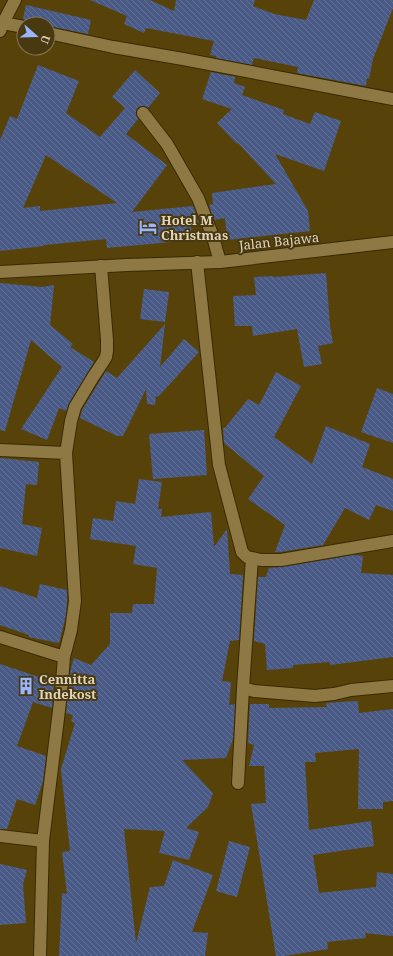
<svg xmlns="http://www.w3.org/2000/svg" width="393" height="956" font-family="'Noto Serif',serif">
  <defs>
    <pattern id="building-back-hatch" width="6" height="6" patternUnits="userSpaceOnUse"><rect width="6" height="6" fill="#495a86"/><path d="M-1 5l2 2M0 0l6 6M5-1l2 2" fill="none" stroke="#637195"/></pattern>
  </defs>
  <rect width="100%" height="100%" fill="#57430a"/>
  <path fill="url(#building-back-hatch)" fill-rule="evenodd" d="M90,0H150L174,11L176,0H255L253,6L274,14L306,20L314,0H393V8L373,59L369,79L367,78L366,86L297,73L298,67L254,58L252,65L216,58V56L210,55L214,41L146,28L144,33L124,24L127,16Z
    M26,5L91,20L88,34L48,26V24H35L30,23L29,21L23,19Z
    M38,65L79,81L66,113L100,137L125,108L112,97L135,70L160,93L148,108L142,106L138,107L136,110V114L138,119L126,134L167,165L132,212L193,206L199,222L191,223L192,240L107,248L106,239L44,245V246L0,251V140L10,116L17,119ZM46,155L117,203L40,211V206L23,208Z
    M211,72L235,77L234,83L245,87L242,95L284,110L283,114L310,124L315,112L341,121L324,171L275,154L308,211L310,231L227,240L225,218L214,220L209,205L213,204L212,193L276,184L238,143L237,144L217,123L232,109L202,99Z
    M326,273L330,326L333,343L318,346L322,364L304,367L297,329L253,336L252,326H235L233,296L256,295L254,277L273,276L274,277Z
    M0,283L42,287L54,285L50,325L73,344L70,347L94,362L69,403L66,411L59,408L47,440L21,429L62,367L31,340L5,431L0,430Z
    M144,289L169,292L165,322L140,319Z
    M165,324L160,367L184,339L199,352L158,397L156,396L155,405L147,404L146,389L123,436H117L80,418L82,410L106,371L117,378Z
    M276,372L301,386L274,437L312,464L326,426L370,444L362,467L393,479V511L376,505L369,520L345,508L323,545L280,552H275L285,525L248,499L264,476L224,443L223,428H225L248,399L259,405Z
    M377,388L393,394V443L361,432Z
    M204,430L207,475L153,479L149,434Z
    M0,458L39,462L37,485L26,484L22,524L42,528L37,556L0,548Z
    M139,479L162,482L158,509H162L161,517L211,512L214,547L227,529L230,574L243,575L239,640L230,641L222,681L231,682L229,705L235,704L233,739L226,758L182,760L213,793L208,807L186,828L199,832L189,860L160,853H159L165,831L124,829L136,943L150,887L164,886L173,860L213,875L192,932L208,933L205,956H59L62,893L67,894L62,852L70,851L61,769L75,723L71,721L73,715L66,713L71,668L74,658L91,665L110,644V613H132L133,604H154L157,568L133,564L136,546L90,539L93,518L113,521L116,501L135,504Z
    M354,555L363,556L361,573L393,575V657L330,665L329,662L293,665V668L267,670L265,644L254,641L258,577H266L269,568L282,567Z
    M40,584L67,590V601L66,615L59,643L29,637V635L0,625V586L37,598Z
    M0,664L54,682L52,708L33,702L17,746L46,756L43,781L35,805L17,799L7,829H0Z
    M358,701L359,713L393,709V801L383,802V809H358L359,749L315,753L316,762H305L309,830L371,821L374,846L313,855L319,893L376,887L377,872L393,874V936L365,933L366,938L327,942L328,949L284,956H276L251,804L266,803L264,766H249L254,745L248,743L250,704H269V708L327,707L326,703Z
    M229,841L250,847L237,897L216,891Z
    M0,864L27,870L23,884L26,923L0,925Z"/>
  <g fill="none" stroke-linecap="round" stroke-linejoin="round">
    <g stroke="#392a00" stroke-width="14">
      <path id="street" d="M3,23L24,27
        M0,31L3,23L15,0
        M48,33L113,47L183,59L393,99
        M143,113L167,144L198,198L213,237L220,262
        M197,262L219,465L242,552L247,557L261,560H281L393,541
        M0,450L66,453L75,601L71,630L64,657L61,694L43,841L40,956
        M66,453L71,421L75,407L93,377L103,362L106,357L107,351V340L101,266
        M252,558L243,688L254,691L315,696L334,694L351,690L393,686
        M0,637L64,657
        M238,783L243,688
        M0,836L43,841"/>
    </g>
    <g stroke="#392a00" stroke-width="14">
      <path id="secondary" d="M0,272L127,265L220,262L393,242"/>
    </g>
    <use href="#street" stroke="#8e7844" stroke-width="12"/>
    <use href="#secondary" stroke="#8e7844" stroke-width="12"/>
  </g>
  <defs>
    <g id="hotel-bare" transform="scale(1.38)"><path d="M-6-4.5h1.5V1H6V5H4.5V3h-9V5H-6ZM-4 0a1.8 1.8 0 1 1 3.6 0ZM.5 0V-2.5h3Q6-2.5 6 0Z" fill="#99b5fd" stroke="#493911" stroke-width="2.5" paint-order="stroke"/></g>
    <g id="building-bare" transform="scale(1.38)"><path d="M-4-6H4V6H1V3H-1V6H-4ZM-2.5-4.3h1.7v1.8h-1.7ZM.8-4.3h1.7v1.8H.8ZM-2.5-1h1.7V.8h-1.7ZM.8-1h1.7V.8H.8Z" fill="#99b5fd" stroke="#493911" stroke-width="2.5" paint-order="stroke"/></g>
  </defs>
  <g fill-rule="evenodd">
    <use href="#hotel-bare" x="148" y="227"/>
    <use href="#building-bare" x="26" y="686"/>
  </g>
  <g text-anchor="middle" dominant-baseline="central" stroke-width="4" stroke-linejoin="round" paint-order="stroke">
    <g font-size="13" font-weight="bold" fill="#e0d4ba" stroke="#493911" text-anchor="start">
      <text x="161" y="220">Hotel M<tspan x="161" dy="15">Christmas</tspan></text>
      <text x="39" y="679">Cennitta<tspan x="39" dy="15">Indekost</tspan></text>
    </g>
    <g font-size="13" fill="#e0d4ba" stroke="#493911">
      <text transform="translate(279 241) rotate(-6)">Jalan Bajawa</text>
    </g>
  </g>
  <g transform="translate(36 36) rotate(110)"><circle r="19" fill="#493911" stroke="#857755"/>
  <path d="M0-3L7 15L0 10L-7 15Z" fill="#99b5fd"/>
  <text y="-6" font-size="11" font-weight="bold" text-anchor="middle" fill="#e0d4ba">U</text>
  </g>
</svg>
